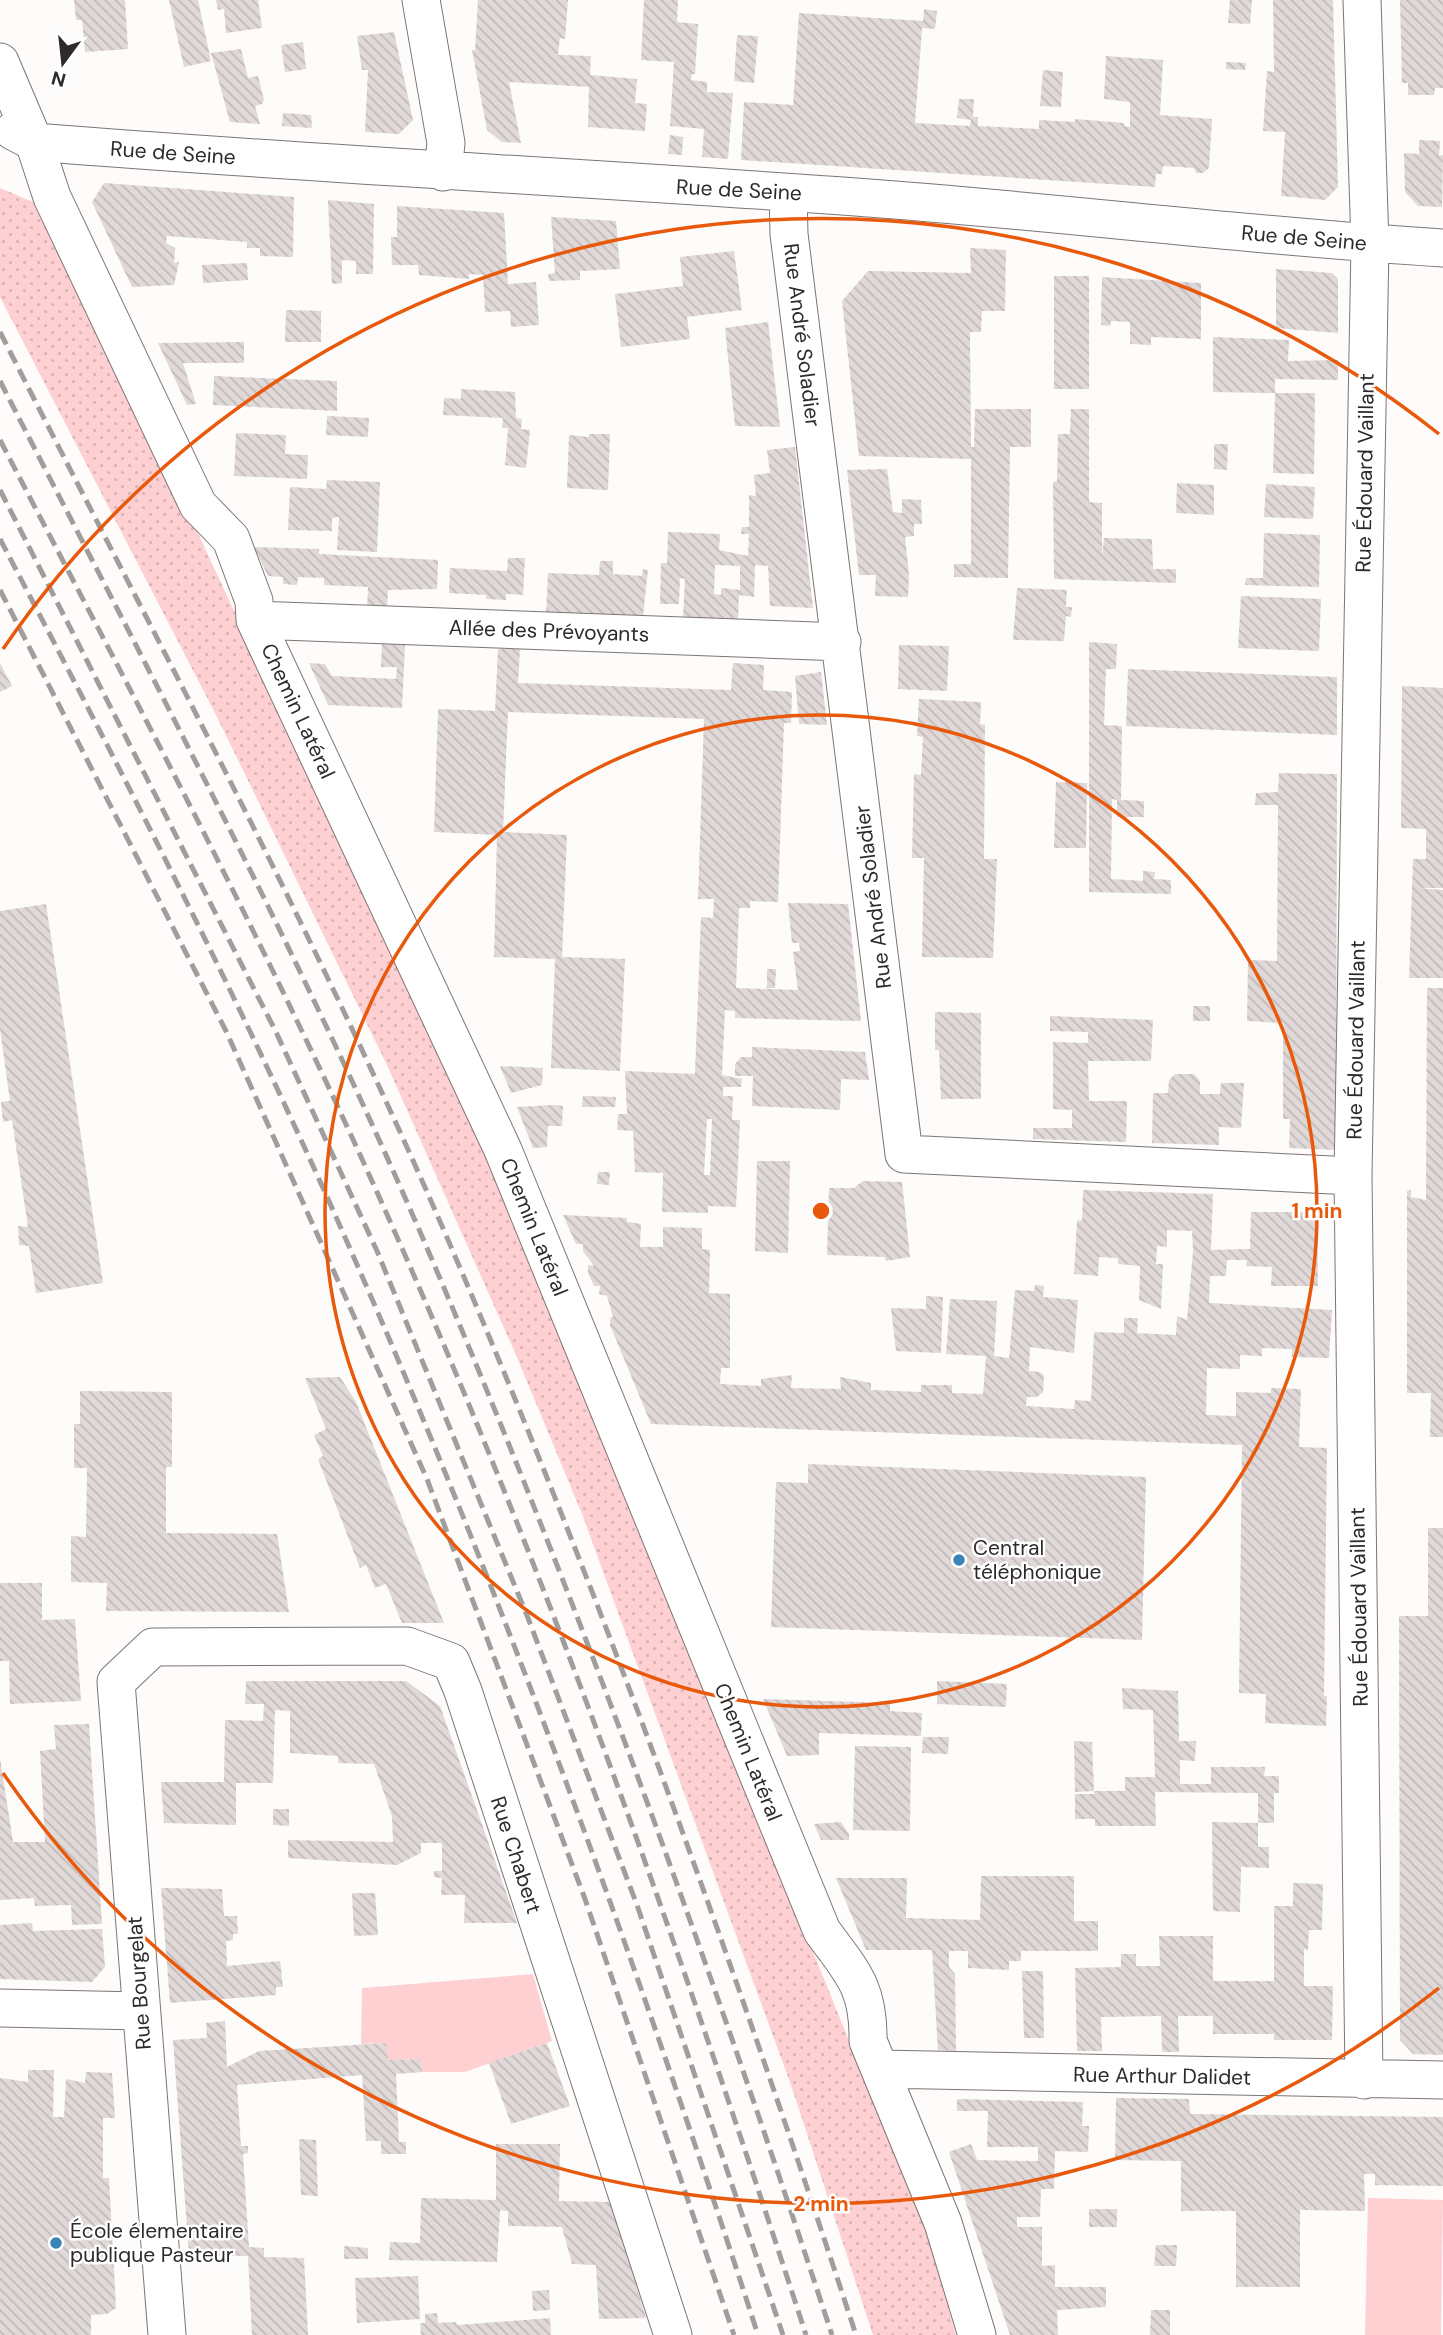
<svg xmlns="http://www.w3.org/2000/svg" width="1443" height="2335" font-family="'DM Sans',sans-serif">
  <defs>
    <pattern id="grass-dots" width="8" height="8" patternUnits="userSpaceOnUse" patternTransform="scale(1.75)"><rect width="8" height="8" fill="#ffd0d1"/><path d="M2 2h.1M6 6h.1" fill="none" stroke="#dbb3b4" stroke-width="1.8" stroke-linecap="round"/></pattern>
    <pattern id="building-back-hatch" width="6" height="6" patternUnits="userSpaceOnUse" patternTransform="scale(1.75)"><rect width="6" height="6" fill="#e1d8d8"/><path d="M-1 5l2 2M0 0l6 6M5-1l2 2" fill="none" stroke="#c1baba"/></pattern>
  </defs>
  <rect width="100%" height="100%" fill="#fefbfb"/>
  <path fill="url(#grass-dots)" d="M0,188L33,202L183,501L508,1201L928,2235L956,2335H873L791,2085L582,1514L516,1355L387,1065L216,715L0,297Z"/>
  <path fill="#ffd0d1" d="M533,1974L552,2041L547,2043L465,2072H422L421,2059L388,2060L385,2043L361,2044L362,1988Z
    M1368,2198L1443,2200L1441,2335H1365Z"/>
  <path fill="url(#building-back-hatch)" fill-rule="evenodd" d="M74,0H125L128,49L85,52L82,20H76Z
    M169,0H198L211,61L184,67Z
    M216,0H258L262,28L226,33L224,9L218,10Z
    M478,0H568L565,39L560,38L558,55L591,56L590,75L637,79L635,103L647,104L645,131L588,127L589,87L509,82L521,143L502,142L487,130L472,50H475Z
    M644,0H678L677,22L698,24L695,74H692L691,80L707,82V92L733,93L728,159L702,157L704,129L670,126L674,62L641,60Z
    M1230,0H1252L1250,24L1228,23Z
    M1273,0H1333L1338,187L1325,200L1281,196L1285,132L1263,131L1267,71L1274,72Z
    M1400,0H1443V88H1435L1434,95H1408V83H1402Z
    M924,9L937,11L935,29L922,28L915,123L970,126L971,120L957,118L959,99H974L973,117H978V126L1039,129V120L1075,122V119L1124,123V126L1130,127V102L1104,99L1106,56L1163,60L1160,115L1212,119L1209,168L1203,173H1196L1194,168L1163,166L1162,174H1156L1155,187L741,160L744,102L793,105L799,13L923,21Z
    M394,32L413,120L399,134L365,132L368,70H362L357,36Z
    M737,35L758,36L754,83L734,81Z
    M303,42L306,69L285,72L281,45Z
    M241,49L248,78L258,76L264,100L262,104L255,106L260,124L230,122L211,53Z
    M1226,62L1246,63L1245,70L1226,69Z
    M1043,70L1063,72L1061,107L1040,106Z
    M283,113L311,115L312,128L282,126Z
    M670,135L683,137L682,155L668,154Z
    M1419,140L1440,141L1439,155H1443L1442,207L1418,206L1405,192L1404,153L1419,154Z
    M104,183L294,197L293,257L260,256V248H247V242L167,236L166,243L175,248L174,263L179,262L174,285L132,287L92,202Z
    M328,200L374,204L373,274H356V261L342,260V283L332,284Z
    M397,206L504,213L508,284L536,282L539,325L511,327L510,311L485,312L483,275L469,274V279L419,275L418,265H392L391,237H397Z
    M551,217L616,221L620,269L580,271V280L549,281L548,274L555,273Z
    M970,248L1006,250L1005,311H982L981,332H970L971,447H974L975,409H1031V447H1010L1008,578L954,577V564H971V459L859,456L842,301L868,271L971,273Z
    M734,251L742,310L687,317L690,339L621,347L615,294L683,286L680,257Z
    M247,263L248,280L203,283L202,265Z
    M1276,269L1332,273L1338,279V333L1276,328Z
    M1054,276H1089V389H1054Z
    M1102,277L1201,283V339L1151,337V345L1130,344V322L1111,321L1110,326L1101,325Z
    M286,310L321,311V342H285Z
    M768,322L780,427L735,426L725,328Z
    M1213,337L1289,340L1288,361L1338,360V380L1275,379V393H1315L1314,474L1273,473L1275,393L1213,392Z
    M244,342V363H183L196,404L187,405L158,343Z
    M214,376L337,381V411L213,405Z
    M461,389L515,392L516,418L522,419L521,429L530,430L526,468L505,465L508,428H502L503,418L443,415L444,398L461,399Z
    M1071,409H1089V502L1102,503V556L1104,538L1152,539L1153,569H1176V583L1054,579L1053,482L1057,481L1058,434H1070Z
    M327,416L369,418L368,437L326,435Z
    M236,433L286,435L285,454L308,455L307,479L234,476Z
    M589,434H610L608,490L567,488L569,435L589,437Z
    M1214,444H1228L1227,470L1214,469Z
    M795,447L813,608L770,606L768,566L755,565L754,597L739,595L738,620L683,619L685,579L680,578L679,604H660L661,563H667L668,532L720,534L719,550L748,556L749,534H741L742,527H749V495L756,496L754,475L770,473L767,450ZM715,565L740,566V590L721,588V595L714,594Z
    M887,469L893,512L902,513V499L921,500L922,524H914V536L905,537L909,575L908,597L875,596L876,575H859L847,470Z
    M327,480L380,482L377,552L337,550L339,517L332,518V531L288,530L290,487L326,489Z
    M1177,483L1214,485V515L1176,513Z
    M1266,484L1315,487L1313,519L1264,517Z
    M1264,533L1320,535L1319,587L1245,585L1246,578H1263Z
    M254,547L319,549V554L438,560L437,589L388,590L387,610L367,609L368,587L324,585V578L298,577L297,585L283,584V577L268,576Z
    M508,558H525L523,595L506,594V600L486,599V595L449,593L450,568L507,571Z
    M600,561H613V574L642,576L643,569L648,570L643,616L546,613L548,573L599,575Z
    M1017,588L1067,590L1066,607H1072L1071,617L1066,616L1064,641L1013,640Z
    M1241,596L1321,599L1319,651L1238,648Z
    M1089,642L1117,644L1116,669H1106L1104,725L1122,726L1121,800L1144,801V817H1117V800L1112,799L1111,879L1143,881V871L1155,872L1154,879L1171,880V894L1089,892Z
    M382,644H405L402,708L328,705L309,663L325,664L332,676L396,679L397,667H381Z
    M899,645L949,646L947,691L898,689Z
    M498,649H520L518,683L731,690L733,663L764,665L763,690L792,692L791,723H784L778,902L750,901V908H739L736,988L798,990L793,952L800,951L799,943H792L788,903L848,904L861,1021L735,1018V1011L725,1010L722,1075L742,1079L741,1087H723V1096H733L732,1120H740L736,1207L708,1206V1213L662,1212L663,1173L635,1172L633,1131L617,1130L618,1114H627L625,1071L695,1074L701,917L713,918L714,899H698L704,719L508,712L503,832L567,835L562,957L625,959L620,1071L551,1068L555,959L494,957L497,835L434,832L438,709L495,711ZM707,1119H712L710,1175H704Z
    M0,663L12,686L0,692Z
    M1128,669L1337,677V735L1126,726Z
    M821,672L827,725L799,724L795,676Z
    M1402,686L1443,688V888H1419L1443,890V978H1409L1413,859H1426V829L1401,828Z
    M919,699L981,702L980,724L985,725L984,859H997L993,958L922,957L924,858H912L914,774L921,775L923,737L917,736Z
    M1279,773L1337,774L1336,1150L1289,1148L1290,1119H1283V1023L1247,1021L1248,960L1277,961L1278,805H1255L1256,793L1278,792Z
    M1056,782L1087,783L1086,848H1054Z
    M46,904L103,1283L36,1293L29,1246L19,1245L18,1226L28,1227L12,1120L3,1122L1,1102L10,1101L0,1029V911Z
    M767,969H776L775,988H767Z
    M1427,988H1443V1437H1430L1431,1393H1407V1191L1411,1190V1197L1426,1200Z
    M1193,1006H1210V1021H1193Z
    M935,1012L981,1013V1099H941L939,1050H935Z
    M1050,1016L1153,1020L1151,1061H1088L1089,1101H1127L1126,1142L1033,1139V1128H1072V1110L1053,1109V1042L1088,1043V1032L1050,1031Z
    M752,1047L865,1052L869,1080L841,1079L840,1110L752,1106L753,1076H735V1064L741,1057H752Z
    M500,1066L543,1068L542,1085L511,1093Z
    M1175,1074H1194L1200,1081V1094H1220L1221,1083H1244L1241,1128L1219,1127V1145L1152,1143L1153,1093H1168L1169,1080Z
    M583,1096L616,1097L615,1107H582Z
    M553,1105L563,1106L562,1126H548L547,1147L533,1148L517,1107Z
    M757,1161H790L788,1253L755,1251Z
    M598,1172H610L609,1185L597,1184Z
    M863,1181L902,1182L910,1257L886,1261L885,1257L827,1255L829,1188H854Z
    M1083,1190L1213,1194L1211,1250L1250,1249L1251,1212H1317L1318,1286H1271L1272,1267L1246,1266L1247,1260H1227L1226,1276H1210L1209,1303L1332,1310L1329,1358L1292,1357V1349L1262,1348V1356L1240,1355V1369L1207,1368L1206,1415L1236,1416V1392L1271,1393V1388L1301,1389L1299,1447L1327,1448L1324,1696H1327L1326,1726L1265,1723L1266,1694L1239,1693L1242,1445L651,1424L610,1325V1318L613,1317L607,1296L599,1294L600,1286H594L588,1273V1265L594,1266L583,1251V1244H576L563,1215L627,1218V1222L641,1224L640,1247H663V1227L702,1228V1249L710,1250L709,1293L730,1294V1368H721L720,1384L761,1386V1379L792,1375L791,1388L841,1389L840,1377L871,1383V1390L921,1392V1385H952V1393L983,1394L986,1356L946,1354L950,1299L997,1301L994,1356L1009,1358L1015,1290L1034,1291L1035,1285L1044,1286L1043,1297L1078,1300L1074,1353L1030,1347L1029,1371L1040,1372L1044,1376L1043,1392L1037,1397H1027L1026,1406L1074,1409L1075,1400L1091,1401L1094,1332L1124,1333V1318H1138L1137,1333L1176,1335L1177,1316L1187,1320L1193,1251L1192,1231L1167,1230V1247L1157,1246L1156,1264H1163L1161,1309L1139,1300L1140,1266L1118,1264V1258L1099,1257L1098,1276L1074,1274L1077,1221L1082,1220Z
    M926,1296L943,1297L941,1353L896,1351L891,1308L926,1309Z
    M340,1377L356,1402L444,1623H402L386,1584L375,1588L366,1565L360,1568L318,1459L323,1456L314,1435L326,1429L305,1378Z
    M80,1391L172,1392V1467H166V1533L277,1534L289,1612L106,1611L107,1583L71,1582V1536L86,1537L87,1468H74V1424H80Z
    M808,1464L1146,1477L1142,1640L771,1627L776,1482L808,1483Z
    M1428,1528H1443V2055L1413,2054L1400,2040L1399,1616H1428Z
    M0,1583H42V1620L75,1619L81,1701L10,1704L9,1661H0Z
    M246,1681H406L440,1706L517,1923H464L465,1895H441L442,1878L434,1877V1871H442V1843H421V1853L397,1865L288,1858V1840L393,1842L392,1816L374,1764L338,1763V1756L290,1753V1711L275,1710L273,1783H236V1825L164,1823L161,1782H224L225,1720L263,1721L264,1704H245Z
    M937,1681L1007,1684L1006,1707L937,1704Z
    M1122,1688L1178,1691L1179,1741H1196L1195,1761L1180,1760V1784H1211V1767H1265L1264,1776H1279V1793H1274V1823H1258V1793L1155,1792L1156,1826H1095V1819H1075V1794H1094V1791L1075,1792L1074,1741L1092,1742L1094,1791H1125V1777H1155L1153,1710L1123,1709Z
    M763,1699L890,1703V1711L922,1713L921,1736L819,1733V1755L787,1756Z
    M89,1724L102,1924L72,1925L71,1905L35,1906L34,1898L0,1900V1758L13,1842H45L40,1751L56,1749L54,1725Z
    M923,1737H949L948,1754L922,1753Z
    M855,1746L911,1747L910,1831L853,1830Z
    M273,1809H289V1826L273,1825Z
    M841,1822L849,1834V1840H821L814,1824Z
    M1212,1822L1258,1823V1847H1269V1868L1241,1867L1240,1912L1213,1911Z
    M981,1876H1074V1921H1098V1951H1021V1961H1009V1970L968,1968V1951H949V1967L955,1974L956,2051L938,2050L932,1950H866L836,1878H907L906,1918L980,1920Z
    M1293,1883L1323,1884L1322,1930H1309L1308,1950L1304,1949V1986H1333L1332,2040H1274V2034H1213V2016H1178L1179,2052H1162L1161,2016L1101,2017L1102,2051H1077L1075,1968L1121,1967V1954H1136V1966H1160L1159,1936H1213V1981H1274V1906H1293Z
    M161,1888L222,1889L224,1916H237L238,1934H233V1940L226,1941L227,1966L280,1961L283,1987H276V1995L170,2003Z
    M352,1893H375L378,1935L354,1936Z
    M32,1923L33,1931L102,1929L105,1967L92,1982L0,1979V1925Z
    M1022,1971H1043L1044,2038H1024Z
    M225,2021L227,2067L259,2051L386,2043L388,2060L421,2059L422,2072L396,2074L399,2142H406V2154H381V2141H366L362,2075L237,2085L241,2146H248V2153L243,2154L249,2247L264,2248V2257L304,2258L308,2335H252L248,2256L189,2255L173,2040L207,2038L206,2023Z
    M547,2043L570,2106L511,2124L489,2063Z
    M28,2070H54L53,2117H64L66,2079L85,2083L86,2072L112,2073L115,2118H103V2178H109L116,2308L107,2314L91,2315V2335H0V2078L28,2082Z
    M1116,2098L1189,2099L1190,2114L1443,2117V2186L1375,2185V2174H1364L1365,2211L1300,2210V2287H1236V2211H1181V2161L1115,2160Z
    M957,2099L1083,2102L1082,2126H1089L1088,2152L1055,2151L1054,2189H1041L1040,2217H1017V2227H1042V2266L1055,2265V2287H1106V2307L1057,2310L1058,2335H1010L949,2152L971,2144L977,2160L1038,2161V2147H987L988,2111H957Z
    M299,2139L316,2140L318,2196L301,2195Z
    M496,2144H560L559,2201L611,2202L646,2318L599,2319L596,2265L572,2264L562,2227L508,2226V2211L500,2210L497,2262L389,2260L390,2242L420,2243L421,2198L496,2200Z
    M1089,2209H1117V2227H1089Z
    M1156,2245H1177L1176,2266H1154Z
    M344,2246L368,2248V2259H344Z
    M418,2276L420,2319L357,2323L355,2278Z
    M549,2290L550,2310L533,2311L532,2291Z
    M1151,2310H1170V2335H1150Z
    M437,2313L438,2323L456,2322L457,2325L550,2318L551,2335H421L420,2323H425V2314Z"/>
  <g fill="none" stroke-linecap="round" stroke-linejoin="round">
    <g stroke="#7d7575" stroke-width="39">
      <path id="minor" d="M421,0L446,143L443,172
        M1362,0L1370,244L1353,1176L1364,2080
        M0,62L34,142L52,197L198,505L231,539L254,601L255,620L503,1150L822,1931C852,1972 869,1987 868,2041L943,2223L977,2335
        M13,131L34,142C308,164 582,177 856,197C1052,211 1247,236 1443,248
        M788,194L789,234L904,1154L1353,1176
        M255,620L842,642
        M0,2008L141,2011
        M880,2069L1443,2080
        M167,2335L116,1682L153,1647L407,1646L451,1662L463,1691L673,2335"/>
    </g>
    <use href="#minor" stroke="#fff" stroke-width="37"/>
    <path stroke="#a09d9d" stroke-width="5" stroke-dasharray="14 7" stroke-linecap="butt" d="M0,332C150,628 309,921 442,1226C599,1588 733,1960 856,2335
      M0,381C144,663 295,944 421,1234C576,1594 710,1963 832,2335
      M0,440C100,633 203,825 297,1021C502,1444 661,1889 806,2335
      M0,490L276,1032L377,1251L528,1618L637,1905L783,2335
      M0,539C124,776 248,1015 355,1260C509,1611 640,1971 758,2335
      M0,590L226,1031L427,1479L585,1899L734,2335"/>
  </g>
  <g fill="none" stroke="#e8590c" stroke-width="3.5">
    <circle cx="821" cy="1211" r="496"/>
    <path d="M1439 1988A993 993 0 0 1 3 1773M3 649A993 993 0 0 1 1439 434"/>
  </g>
  <g fill="#3884b7" stroke="#fff" stroke-width="2.5">
    <circle cx="959" cy="1560" r="7"/>
    <circle cx="56" cy="2243" r="7"/>
  </g>
  <g text-anchor="middle" dominant-baseline="central" stroke-width="5" stroke-linejoin="round" paint-order="stroke">
    <g font-size="21" fill="#2e2a2a" stroke="#fff">
      <text transform="translate(173 153) rotate(4)">Rue de Seine</text>
      <text transform="translate(739 190) rotate(3)">Rue de Seine</text>
      <text transform="translate(1304 238) rotate(5)">Rue de Seine</text>
      <text transform="translate(802 335) rotate(83)">Rue André Soladier</text>
      <text transform="translate(1365 473) rotate(-89)">Rue Édouard Vaillant</text>
      <text transform="translate(549 631) rotate(2)">Allée des Prévoyants</text>
      <text transform="translate(298 711) rotate(65)">Chemin Latéral</text>
      <text transform="translate(873 897) rotate(-97)">Rue André Soladier</text>
      <text transform="translate(1356 1040) rotate(-89)">Rue Édouard Vaillant</text>
      <text transform="translate(534 1227) rotate(68)">Chemin Latéral</text>
      <text transform="translate(1359 1607) rotate(-91)">Rue Édouard Vaillant</text>
      <text transform="translate(748 1752) rotate(68)">Chemin Latéral</text>
      <text transform="translate(516 1855) rotate(72)">Rue Chabert</text>
      <text transform="translate(139 1983) rotate(-94)">Rue Bourgelat</text>
      <text transform="translate(1162 2076) rotate(1)">Rue Arthur Dalidet</text>
    </g>
    <g font-size="21" fill="#2e2a2a" stroke="#fff" text-anchor="start">
      <text x="973" y="1548">Central<tspan x="973" dy="24">téléphonique</tspan></text>
      <text x="70" y="2231">École élementaire<tspan x="70" dy="24">publique Pasteur</tspan></text>
    </g>
  </g>
  <circle cx="821" cy="1211" r="10" fill="#e8590c" stroke="#fff" stroke-width="3.5"/>
  <g font-size="21" text-anchor="middle" font-weight="bold" fill="#e8590c" stroke="#fff" stroke-width="5" stroke-linejoin="round" paint-order="stroke">
    <text x="1317" y="1218">1 min</text>
    <text x="821" y="2211">2 min</text>
  </g>
  <g transform="translate(63 63) rotate(195)" stroke="#ffffff" stroke-width="5" paint-order="stroke">
  <path d="M0-5L12 26L0 18L-12 26Z" fill="#2e2a2a"/>
  <text y="-10" font-size="19" font-weight="bold" text-anchor="middle" fill="#2e2a2a">N</text>
  </g>
</svg>
